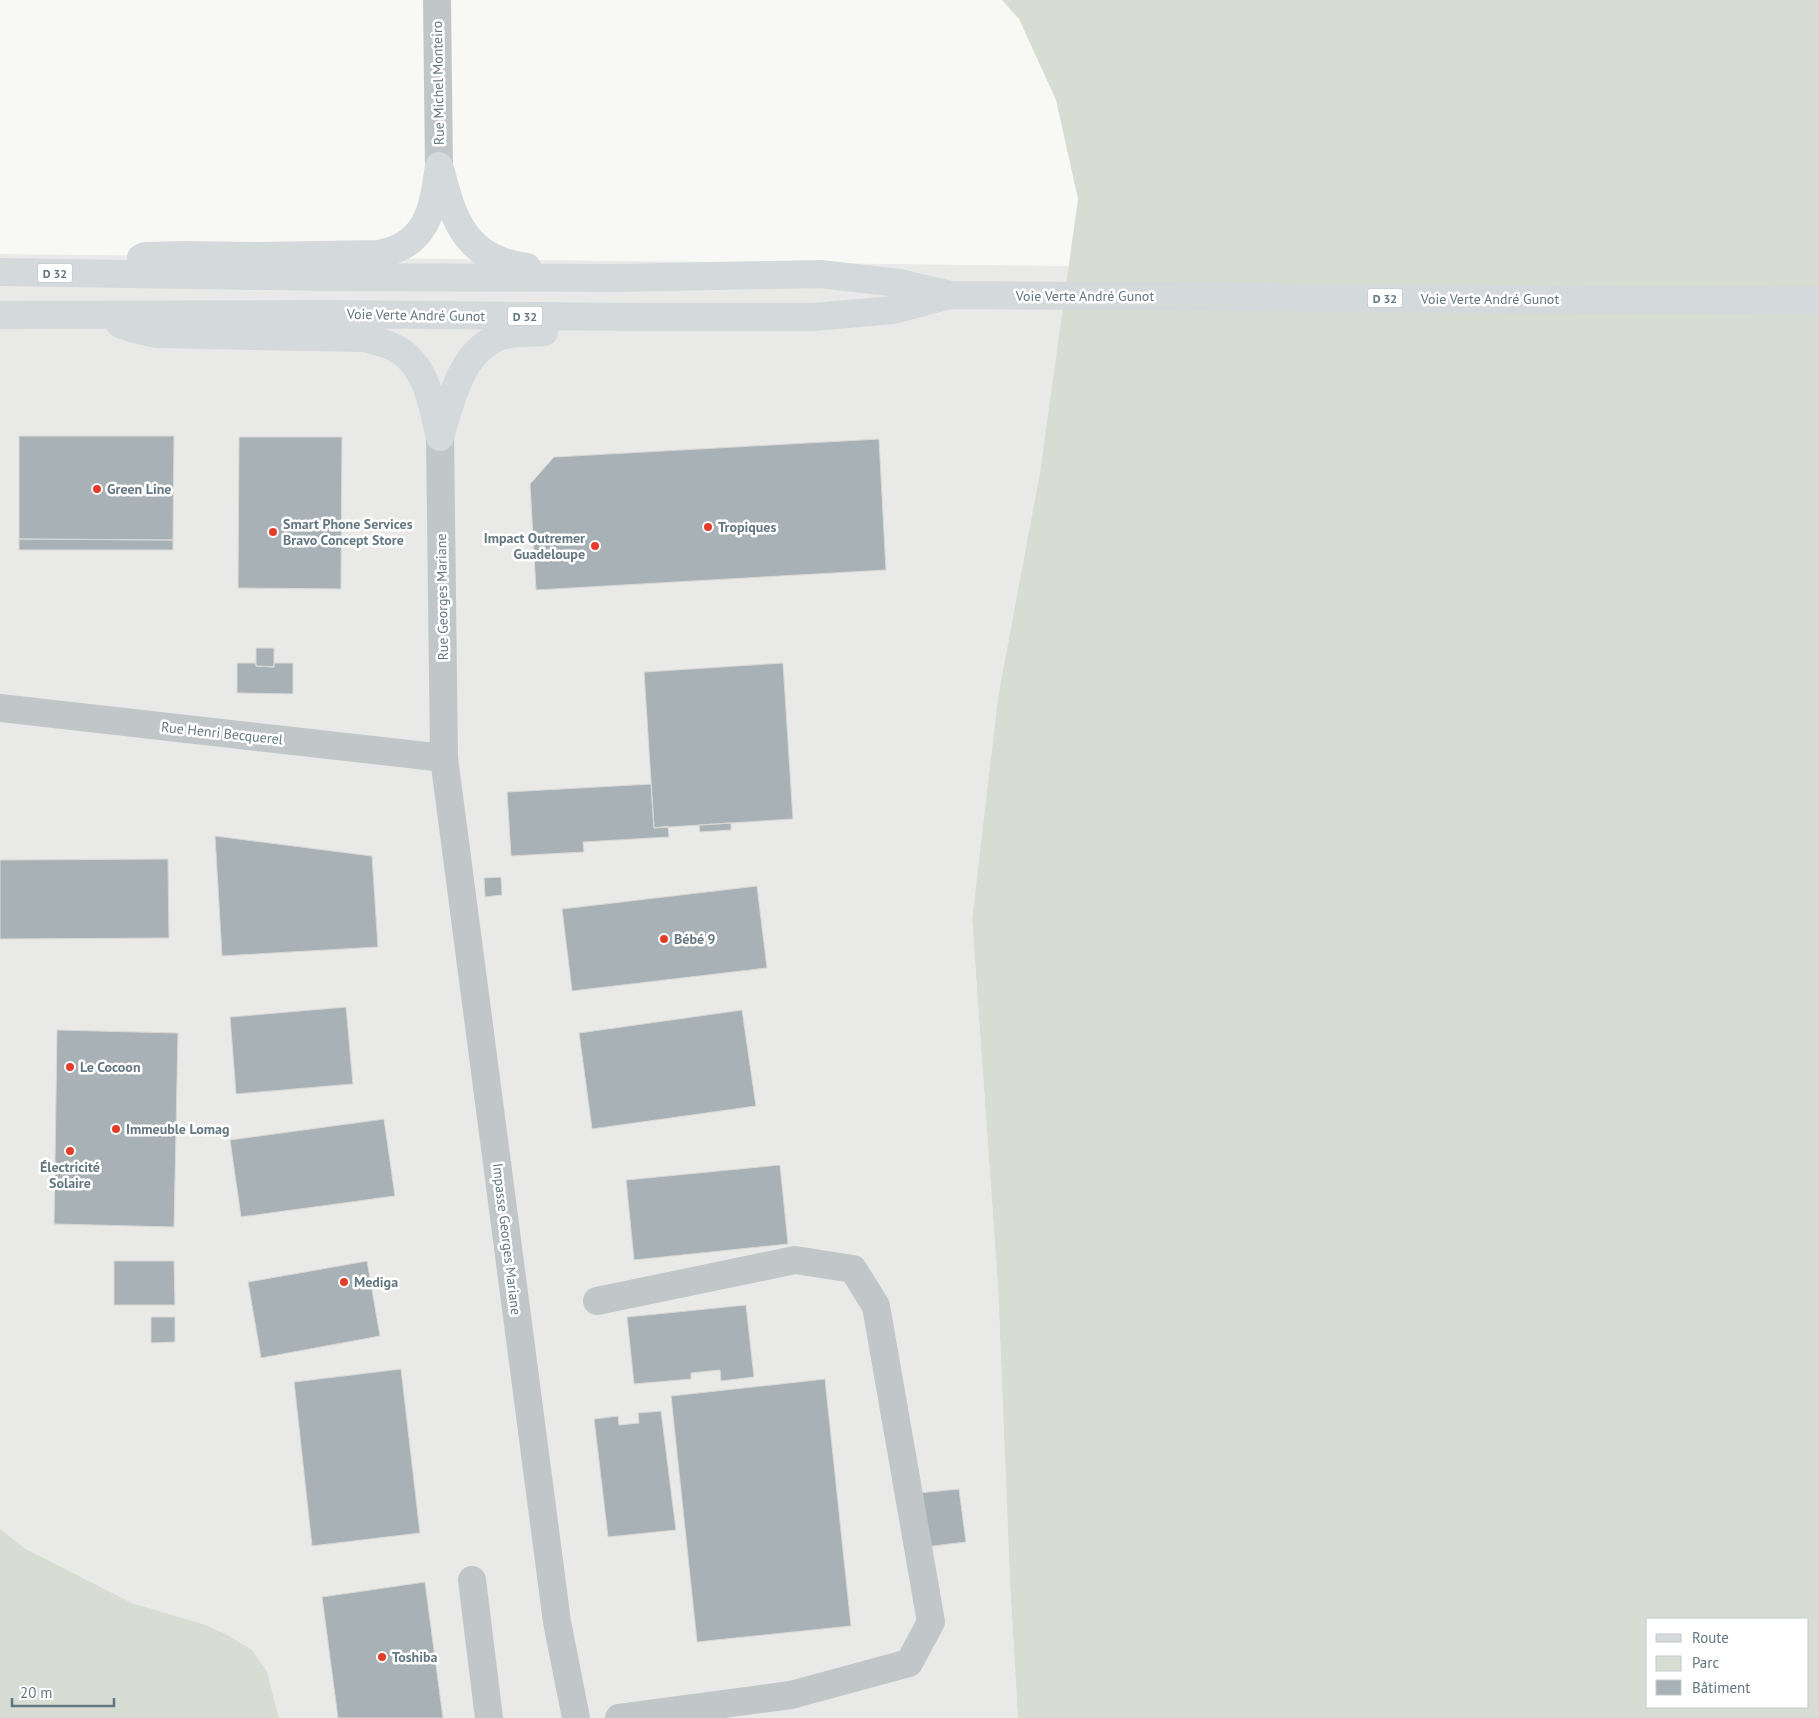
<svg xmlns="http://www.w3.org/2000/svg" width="1819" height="1718" font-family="'PT Sans',sans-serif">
  <rect width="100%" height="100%" fill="#f8f8f5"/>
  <path fill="#e9e9e8" d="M0,254L1069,266L1040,472L998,697L972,919L998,1287L1010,1584L1018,1718H279L267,1671L252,1650L230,1636L206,1625L132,1603L26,1549L0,1529Z"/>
  <path fill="#d8ddd4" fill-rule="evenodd" d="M1002,0H1819V1718H1018L1010,1584L998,1287L972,919L998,697L1040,472L1078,199L1056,100L1019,19ZM1648,1619H1808V1707H1648Z
    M0,1529L26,1549L132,1603L206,1625L230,1636L252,1650L267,1671L279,1718H0Z"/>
  <path fill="#a8b2b6" stroke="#dad9d7" d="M19,436H174L173,540L19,539Z
    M239,437H342L341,589L238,588Z
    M879,439L886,570L536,590L530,484L554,457Z
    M19,539L173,540V550H19Z
    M256,648H274V667L256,666Z
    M237,663H256V666L274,667V663H293V694L237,693Z
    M783,663L793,819L654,828L644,672Z
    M651,784L654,828L668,826L669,837L583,842L584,852L511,856L507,792Z
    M731,823V830L700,832L699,825Z
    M215,836L372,856L378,947L222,956Z
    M168,859L169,938L0,939V860Z
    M501,877L502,895L485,897L484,878Z
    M757,886L767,968L572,991L562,909Z
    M346,1007L353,1084L236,1094L230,1017Z
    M742,1010L756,1106L592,1129L579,1033Z
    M57,1030L178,1033L174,1227L54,1224Z
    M384,1119L395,1196L241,1217L230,1140Z
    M780,1165L788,1244L634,1260L626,1180Z
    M114,1261H174L175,1305H114Z
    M367,1261L380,1336L261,1358L248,1282Z
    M746,1305L754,1377L721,1381L720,1370L691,1373V1379L634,1384L627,1317Z
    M151,1317H175V1342L151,1343Z
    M401,1369L420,1533L312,1546L294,1382Z
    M825,1379L851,1626L697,1642L671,1396Z
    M661,1411L676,1530L608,1537L594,1419L618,1416L619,1425L639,1423L638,1413Z
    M959,1489L966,1542L925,1547L918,1493Z
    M425,1582L443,1718H338L322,1597Z"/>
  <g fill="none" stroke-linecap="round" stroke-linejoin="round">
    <path stroke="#c1c6c9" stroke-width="28" d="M437,0L439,166
      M440,437L444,758L557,1622L576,1718
      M0,708L444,758
      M597,1301L795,1260L853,1269L876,1306L931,1622L909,1663L791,1695L619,1718
      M472,1580L489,1718"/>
    <path stroke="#d4d9dc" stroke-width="28" d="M441,172C454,223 468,260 527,267
      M141,258L145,256L184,255L258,256L378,254C428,246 433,208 439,166
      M0,272L330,277L615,278L820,274L899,283L950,295L1819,301
      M0,315L329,314L639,317H813L893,310L946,296
      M120,324L131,328L157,334L364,338C376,341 387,343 397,349C428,367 432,406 440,437
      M440,437C452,399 461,347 505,335C517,332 532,333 544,332"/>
  </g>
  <g fill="#e33d2a" stroke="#fff" stroke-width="2">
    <circle cx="97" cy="489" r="5"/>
    <circle cx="708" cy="527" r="5"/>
    <circle cx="273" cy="532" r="5"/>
    <circle cx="595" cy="546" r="5"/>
    <circle cx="664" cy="939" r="5"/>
    <circle cx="70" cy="1067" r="5"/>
    <circle cx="116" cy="1129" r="5"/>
    <circle cx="70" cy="1151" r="5"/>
    <circle cx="344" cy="1282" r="5"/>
    <circle cx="382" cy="1657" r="5"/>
  </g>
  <g text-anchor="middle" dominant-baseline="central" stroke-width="5" stroke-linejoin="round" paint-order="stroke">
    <g fill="#fff" stroke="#92a0a6" stroke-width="1">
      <rect x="37.5" y="263.5" width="35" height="19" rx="4"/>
      <rect x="1367.5" y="288.5" width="35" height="19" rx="4"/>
      <rect x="507.5" y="306.5" width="35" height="19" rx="4"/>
    </g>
    <g font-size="12" font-weight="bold" fill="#637780">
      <text x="55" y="273">D 32</text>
      <text x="1385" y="298">D 32</text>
      <text x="525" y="316">D 32</text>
    </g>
    <g font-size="14" fill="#637780" stroke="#fff">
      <text transform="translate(438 83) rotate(-91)">Rue Michel Monteiro</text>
      <text x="1085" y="296">Voie Verte André Gunot</text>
      <text x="1490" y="299">Voie Verte André Gunot</text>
      <text transform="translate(416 315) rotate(1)">Voie Verte André Gunot</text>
      <text transform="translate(442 597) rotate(-91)">Rue Georges Mariane</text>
      <text transform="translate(222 733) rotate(6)">Rue Henri Becquerel</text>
      <text transform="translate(507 1239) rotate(83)">Impasse Georges Mariane</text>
    </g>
    <g font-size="14" font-weight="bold" fill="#637780" stroke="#fff" text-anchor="start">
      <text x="107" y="489">Green Line</text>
      <text x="283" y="524">Smart Phone Services<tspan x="283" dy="16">Bravo Concept Store</tspan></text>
      <text x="718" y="527">Tropiques</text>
      <text x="585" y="538" text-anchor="end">Impact Outremer<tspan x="585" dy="16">Guadeloupe</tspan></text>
      <text x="674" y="939">Bébé 9</text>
      <text x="80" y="1067">Le Cocoon</text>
      <text x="126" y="1129">Immeuble Lomag</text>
      <text x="70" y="1167" text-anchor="middle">Électricité<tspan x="70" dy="16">Solaire</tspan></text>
      <text x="354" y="1282">Mediga</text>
      <text x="392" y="1657">Toshiba</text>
    </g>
  </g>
  <rect x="1646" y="1618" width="162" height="90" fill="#ffffff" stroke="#c1c9cc"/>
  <rect x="1656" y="1634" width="25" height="8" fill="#d4d9dc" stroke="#c1c9cc"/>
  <text x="1692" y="1643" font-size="15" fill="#637780">Route</text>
  <rect x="1656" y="1656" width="25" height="15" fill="#d8ddd4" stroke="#c1c9cc"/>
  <text x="1692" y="1668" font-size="15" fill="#637780">Parc</text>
  <rect x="1656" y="1680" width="25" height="15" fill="#a8b2b6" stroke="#c1c9cc"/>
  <text x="1692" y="1693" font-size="15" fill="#637780">Bâtiment</text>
  <path d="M12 1698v8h102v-8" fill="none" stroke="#637780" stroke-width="2.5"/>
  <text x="20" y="1698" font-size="15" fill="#637780" stroke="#ffffff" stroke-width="4" paint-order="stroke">20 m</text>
</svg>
